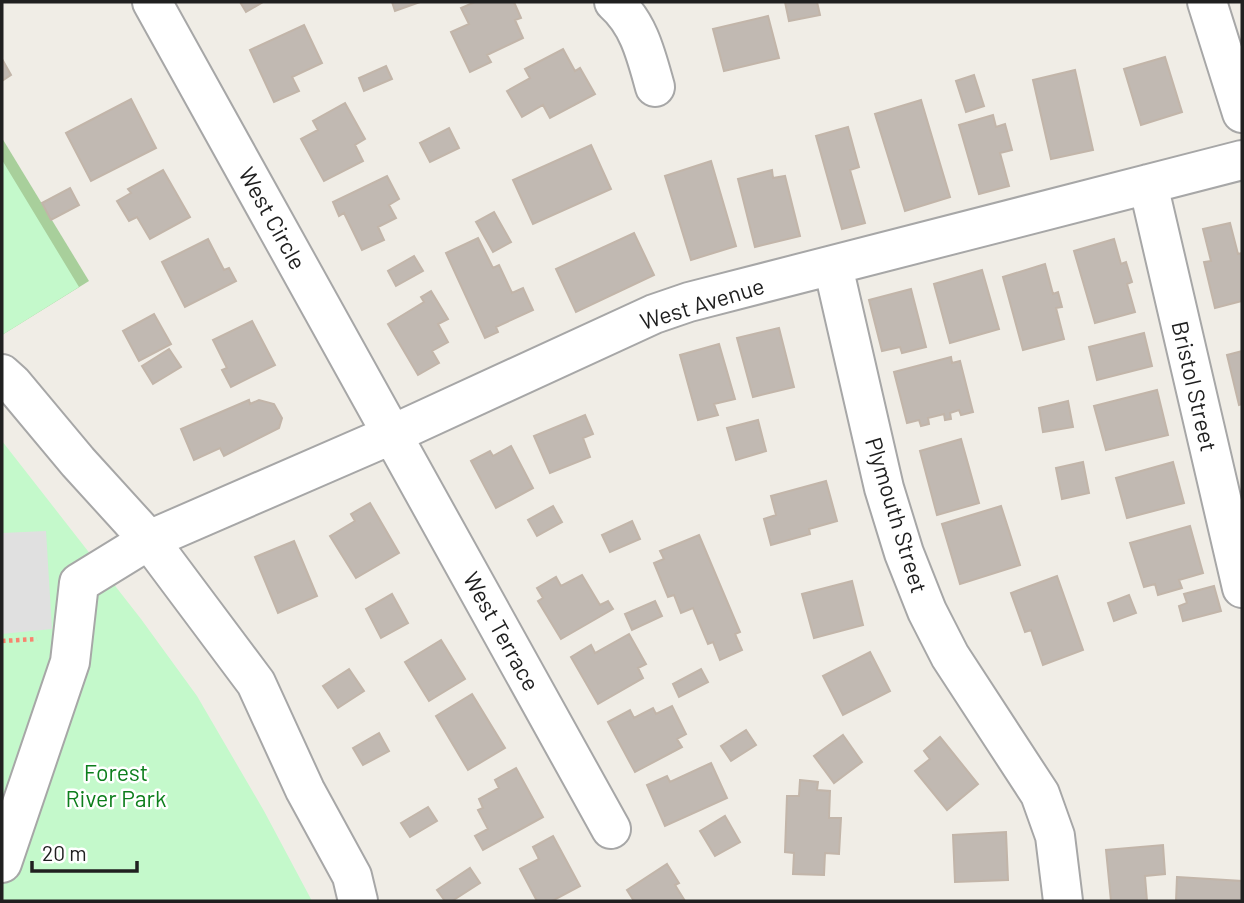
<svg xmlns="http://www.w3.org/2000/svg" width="1244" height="903" font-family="Barlow,sans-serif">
  <rect width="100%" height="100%" fill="#f0ede6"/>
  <path fill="#a8cf9b" d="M2,138L89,281L2,335Z"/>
  <path fill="#c4f9cb" d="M2,160L79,287L2,335Z
    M2,441L141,619L197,696L264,811L312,901H2Z"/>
  <path fill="#e0e0e0" d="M46,531L52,629L2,634V533Z"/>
  <path fill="#c1b9b2" stroke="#c2b5a9" stroke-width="2" d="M240,2H263L246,12Z
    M392,2H420L395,11Z
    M475,2H514L521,18L515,20L523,38L487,55L491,62L470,72L451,32L469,24L461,8Z
    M785,2H817L820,15L789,21Z
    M768,16L779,58L724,71L713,29Z
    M304,25L322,63L292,77L299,91L274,102L250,50Z
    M563,49L575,71L580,68L595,94L550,118L543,105L522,117L507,91L530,78L525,69Z
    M1165,57L1182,112L1141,125L1124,69Z
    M2,59L11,75L2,81Z
    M386,66L392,79L364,91L359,78Z
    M1075,70L1093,150L1051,159L1033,80Z
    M974,75L984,106L966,112L956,81Z
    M131,99L156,148L91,181L66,133Z
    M921,100L950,197L905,211L875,114Z
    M345,103L365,139L355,145L363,161L324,181L301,139L318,130L313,121Z
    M993,115L996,127L1005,124L1012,150L1000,153L1009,186L979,194L959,125Z
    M848,127L859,167L850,170L865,223L842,229L816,136Z
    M449,128L459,148L430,162L420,143Z
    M591,145L611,189L533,224L513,180Z
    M711,161L736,246L691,260L665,176Z
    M163,170L190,217L150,239L137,217L129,221L117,201L131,193L128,189Z
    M772,170L773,178L785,176L800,236L755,247L738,179Z
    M387,176L399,199L389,205L396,218L378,227L384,240L362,250L344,213L339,216L333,202Z
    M70,188L79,205L51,220L42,203Z
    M494,212L511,242L493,252L476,222Z
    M1230,223L1238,254L1242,253V301L1215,308L1204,262L1211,261L1203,229Z
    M634,233L654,275L576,312L556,269Z
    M478,238L493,268L499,265L512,293L523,288L533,310L496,327L498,332L485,338L446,253Z
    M208,239L224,270L229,268L236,281L185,307L162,262Z
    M1114,239L1121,264L1126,262L1132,282L1127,284L1135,312L1095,323L1074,251Z
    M414,256L423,271L396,286L388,271Z
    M1045,264L1053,294L1058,292L1062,307L1056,308L1064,339L1023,350L1003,277Z
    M982,270L999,329L950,343L934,284Z
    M911,289L926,347L902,353L900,347L882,351L869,300Z
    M431,291L448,319L438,324L448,342L432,351L439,363L418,375L388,324L424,302L421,297Z
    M154,314L171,344L139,361L123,331Z
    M252,321L275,365L231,387L222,370L227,368L213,340Z
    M779,328L794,387L753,397L737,338Z
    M1144,333L1152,366L1097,380L1089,347Z
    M719,344L735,399L714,404L718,415L698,420L680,355Z
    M169,349L181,367L153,384L142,366Z
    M1242,351V404L1239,405L1227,355Z
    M951,357L952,363L960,361L973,412L961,415L959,410L950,413L951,419L945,420L944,414L928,418L929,424L921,426L919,420L907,423L894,372Z
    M1157,390L1168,435L1106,450L1094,406Z
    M249,400L250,404L259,400L274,404L282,418L279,428L224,456L220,448L194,460L181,429Z
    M1068,401L1073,427L1043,432L1039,408Z
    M585,415L593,434L583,438L590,457L550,473L534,436Z
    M758,420L766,451L736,460L727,428Z
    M961,439L979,503L937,515L920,451Z
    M511,446L533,488L496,508L471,461L490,451L493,456Z
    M1083,462L1089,493L1062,499L1056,468Z
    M1173,462L1184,503L1127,518L1116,478Z
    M826,481L837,521L809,529L810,534L771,545L764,519L776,515L771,496Z
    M370,503L399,553L356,578L330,536L355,521L351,514Z
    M553,506L562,522L537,536L528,520Z
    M1001,506L1020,565L960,584L942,524Z
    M632,521L640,539L610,552L602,535Z
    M1190,526L1203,573L1179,580L1182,588L1158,595L1155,584L1144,587L1130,543Z
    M699,535L740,632L735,634L742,650L720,660L713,642L708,644L693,608L681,613L674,595L668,597L654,563L664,559L660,551Z
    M294,541L317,596L278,613L255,557Z
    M582,575L600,605L608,601L613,609L561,639L538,601L543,598L537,588L556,577L561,586Z
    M1057,576L1083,650L1043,665L1031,630L1025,632L1011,593Z
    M852,581L863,625L814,638L802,594Z
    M1214,586L1221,611L1183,621L1179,606L1187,603L1184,594Z
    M392,594L408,623L381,638L366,609Z
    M1129,595L1136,613L1114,621L1108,603Z
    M655,601L662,616L632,630L625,614Z
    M629,634L646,664L638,668L643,678L598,704L571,657L591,645L595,653Z
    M441,640L465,679L429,701L405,662Z
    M870,652L890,691L843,715L823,676Z
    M349,669L364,691L338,708L323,686Z
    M701,669L708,682L679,697L673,684Z
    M472,694L505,748L468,770L436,716Z
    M672,706L686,734L677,739L682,747L635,772L608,722L630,710L634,718L653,708L656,714Z
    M746,730L756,745L731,761L721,746Z
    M379,733L389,751L363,765L353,748Z
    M843,735L862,762L834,783L814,756Z
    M940,737L978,784L947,810L915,771L930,759L924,751Z
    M711,763L727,798L665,826L647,785L667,776L670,782Z
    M516,768L543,817L483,850L475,836L488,829L478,810L483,808L479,799L499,788L495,780Z
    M800,780L818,782L817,790L830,791L829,818H841L839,854L825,853L824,875L793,874L794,853L785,852L787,796H799Z
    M428,807L437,821L410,837L401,823Z
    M725,816L740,842L715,856L700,831Z
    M1006,832L1008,880L955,882L953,835Z
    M553,836L580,886L552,901H537L520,869L539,859L533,847Z
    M1163,845L1165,874L1145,876L1147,901H1111L1106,850Z
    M667,864L679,883L675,885L685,901H634L627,890Z
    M470,868L480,883L452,901H445L437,890Z
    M1177,877L1242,881V901H1176Z"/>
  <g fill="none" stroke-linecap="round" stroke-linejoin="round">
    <g stroke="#a7a7a7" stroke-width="42">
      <path id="minor" d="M152,2L611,829
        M614,2C639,24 646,55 655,87
        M1207,2L1242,113
        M1148,184L1242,588
        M833,266L884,488L904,553L927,611L950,656L1040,794L1055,836L1063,901
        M2,374L12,383L78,462L149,540L256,683L305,790L352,876L358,901
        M2,863L70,662L79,583L149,540L393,434L654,314L689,302L1242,160"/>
    </g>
    <path stroke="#f8846f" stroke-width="4.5" stroke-dasharray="3.5 3.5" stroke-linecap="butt" d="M2,641L37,639"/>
    <use href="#minor" stroke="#fff" stroke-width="38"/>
  </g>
  <g text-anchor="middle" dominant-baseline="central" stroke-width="5" stroke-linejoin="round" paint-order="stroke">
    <g font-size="23" fill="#202020" stroke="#fff">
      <text transform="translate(273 218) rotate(61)">West Circle</text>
      <text transform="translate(702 303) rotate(-17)">West Avenue</text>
      <text transform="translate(1195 386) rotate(77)">Bristol Street</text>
      <text transform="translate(897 515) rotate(73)">Plymouth Street</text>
      <text transform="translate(502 631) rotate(61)">West Terrace</text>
    </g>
    <g font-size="23" fill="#0d7e1c" stroke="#fff">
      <text x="116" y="772">Forest<tspan x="116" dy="26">River Park</tspan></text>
    </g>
  </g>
  <rect width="1244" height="903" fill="none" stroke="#202020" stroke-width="7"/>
  <path d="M32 861v10h105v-10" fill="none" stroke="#202020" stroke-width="3.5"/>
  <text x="42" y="861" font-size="21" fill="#202020" stroke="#ffffff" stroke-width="5" paint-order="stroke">20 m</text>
</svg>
